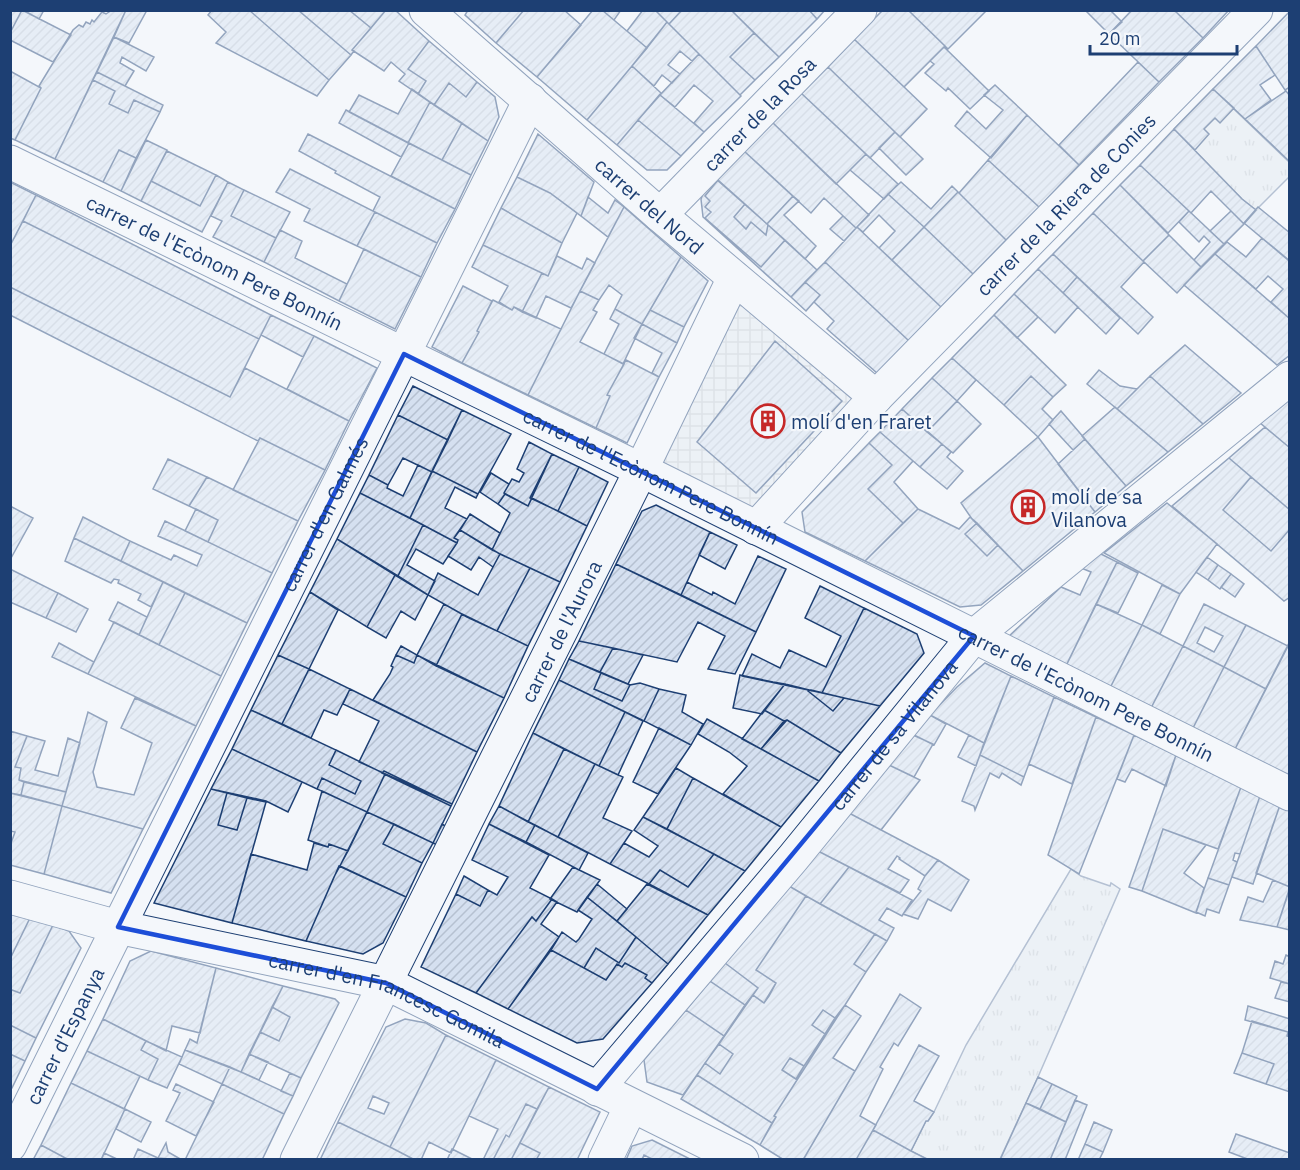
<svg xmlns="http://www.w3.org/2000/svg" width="1300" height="1170" font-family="'IBM Plex Sans',sans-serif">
  <defs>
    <pattern id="grass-tufts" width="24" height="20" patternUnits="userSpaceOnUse" patternTransform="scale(1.5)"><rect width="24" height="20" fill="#e3e9f0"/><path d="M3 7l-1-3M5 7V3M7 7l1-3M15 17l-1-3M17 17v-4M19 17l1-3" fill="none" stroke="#c2c9d1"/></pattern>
    <pattern id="plaza-grid" width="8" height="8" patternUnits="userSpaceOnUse" patternTransform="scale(1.5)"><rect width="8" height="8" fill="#e3e8f0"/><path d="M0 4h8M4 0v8" fill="none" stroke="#c2c8d1"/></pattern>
    <pattern id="building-hatch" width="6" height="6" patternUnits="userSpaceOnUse" patternTransform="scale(1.5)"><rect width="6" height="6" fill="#d5e0f0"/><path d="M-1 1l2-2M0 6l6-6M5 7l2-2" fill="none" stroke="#b6c1d1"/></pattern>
  </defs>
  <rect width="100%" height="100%" fill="#f4f7fb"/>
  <path fill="url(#grass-tufts)" stroke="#687fa3" stroke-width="1.5" d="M1213,89L1289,162V177L1256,210L1242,199L1174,129Z
    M1071,869L1081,876L1110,886L1111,883L1120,889L1038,1077L1000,1159H926L911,1151L926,1121H928L934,1112L966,1045Z"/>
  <path fill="url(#plaza-grid)" stroke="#687fa3" stroke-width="1.5" d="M734,278L876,397L756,528L641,470Z"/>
  <path fill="url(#building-hatch)" stroke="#1d3f73" stroke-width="1.5" fill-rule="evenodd" d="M10,10H22L10,33Z
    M22,10L71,35L53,62L10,40V33Z
    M23,10H44L39,19Z
    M112,10H126L55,159L15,140L41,88L39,86L73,30L79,25L83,27L86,22L90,24L92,20L94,22L102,12L106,14Z
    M126,10H147L129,43L114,37Z
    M212,10H249L329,80L317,96L216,43L226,32L208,15Z
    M249,10H298L351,55L329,80Z
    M298,10H349L371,28L352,50L354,51L351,55Z
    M349,10H386L371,28Z
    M386,10H395L429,41L408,69L426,81L418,94L399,81L405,74L391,62L384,71L352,50Z
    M468,10H524L496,43L465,15Z
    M524,10H564L581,25L537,77L496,43Z
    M593,10H602L647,48L587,120L537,77Z
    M602,10H621L614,20Z
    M643,10H655L667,22L647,48L627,31Z
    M655,10H681V11L669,24Z
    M731,10H809L817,19L779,57Z
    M731,10L754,33L730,57L755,80L740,95L669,24L682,10Z
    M809,10H825L817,19Z
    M883,10H908L945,46L904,87L854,39Z
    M908,10H987L948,49Z
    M1085,10H1110L1122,22L1109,34Z
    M1132,10H1174L1203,38L1159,82L1109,34Z
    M1174,10H1229L1203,38Z
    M1290,11V87L1285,90L1256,46Z
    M667,22L699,54L692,61L680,51L668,65L680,74L672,83L662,75L654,86L632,66Z
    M754,33L779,57L755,80L730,57Z
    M114,37L154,57L146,71L122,57L120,63L134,71L125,86L97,72Z
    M854,39L927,109L900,137L828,67Z
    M429,41L477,82L466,97L449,83L434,105L418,94L426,81L408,69Z
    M1256,46L1275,75L1260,85L1271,100L1245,119L1213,89Z
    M944,47L989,91L970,109L948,88L946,91L925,73L934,64L930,61Z
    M699,54L741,96L704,132L694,123L713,101L694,85L675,107L660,95Z
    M1138,62L1159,82L1079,165L1059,145Z
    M632,66L661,93L617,145L587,120Z
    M828,67L895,132L870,158L801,93Z
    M10,71L41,88L15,140L10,138Z
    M97,72L163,105L160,112L134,100L128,113L109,104L115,91L93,80Z
    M93,80L115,91L109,104L128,113L134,100L160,112L136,158L119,150L103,182L55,159Z
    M477,82L495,97L499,117L488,141L434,105L449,83L466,97Z
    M995,85L1027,115L991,158L955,126L967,111L986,129L1003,110L984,95Z
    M412,89L430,102L408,143L349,112L359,95L398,114Z
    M1213,89L1234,108L1220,123L1215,118L1204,129L1209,134L1195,150L1174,129Z
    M1286,91L1290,96V162L1245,119Z
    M801,93L866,154L836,184L772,122Z
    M660,95L704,132L681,156L638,120Z
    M430,102L462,123L442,160L408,143Z
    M346,110L409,143L401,157L339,123Z
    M1027,115L1079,165L1039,207L988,160Z
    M638,120L681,156L667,170H647L617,145Z
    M772,122L869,215L856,228L824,198L811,213L744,151Z
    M462,123L488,141L471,175L442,160Z
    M1174,129L1242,199L1256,210L1244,224L1211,191L1191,213L1140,165Z
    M895,132L923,159L906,175L879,148Z
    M308,134L455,209L437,243L373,211L380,197L335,173L336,171L299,151Z
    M538,134L594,182L581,216L550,193L517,177Z
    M146,140L167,150L141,201L121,191Z
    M409,143L471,175L455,209L391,176Z
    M119,150L136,158L121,191L103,182Z
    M167,151L216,175L200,206L151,181Z
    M744,151L793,196L767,224L716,179Z
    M866,154L898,184L884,199L850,170Z
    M988,160L1039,207L1006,240L959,193Z
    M1140,165L1189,211L1168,233L1120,185Z
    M290,169L375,212L357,246L304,221L310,209L276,192Z
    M216,175L228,182L202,232L141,201L151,181L200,206Z
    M517,177L550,193L577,213L562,243L501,208Z
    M716,179L718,180L705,196L710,201L705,207L711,212L705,218L761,267L785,240L817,270L791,297L703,217L701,199L703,193Z
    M718,180L745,204L734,217L746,229L751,222L766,235L768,225L785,240L761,267L705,218L711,212L705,207L710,201L705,196Z
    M10,182L36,195L10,246Z
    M228,182L244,190L231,216L276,238L264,262L213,237L222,221L211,216Z
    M901,182L931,209L952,186L958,192L924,227L888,194Z
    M1120,185L1169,235L1143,261L1093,213Z
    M244,190L290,212L276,238L231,216Z
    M958,192L1006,240L973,274L924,227Z
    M888,194L924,227L892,260L879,248L895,231L879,215L863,232L857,227Z
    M36,195L271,315L259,339L23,221Z
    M793,196L799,201L784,215L816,246L805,259L767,224Z
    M588,197L608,213L615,200L624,207L608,237L581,216Z
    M745,204L768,225L766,235L751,222L746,229L734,217Z
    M624,207L681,257L642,324L615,309L622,295L609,285L599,300L580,291Z
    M1258,207L1290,233V258L1288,260L1244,223Z
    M501,208L562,243L548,276L483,245Z
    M1189,211L1224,244L1201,267L1194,260L1210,242L1204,236L1199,242L1179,222Z
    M1231,211L1244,224L1224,244L1210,231Z
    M375,212L437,243L421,277L357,246Z
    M1093,213L1144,262L1121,287L1153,317L1138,334L1053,254Z
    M843,216L856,228L844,241L830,229Z
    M23,221L259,339L230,397L10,287V246Z
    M857,227L941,307L909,341L825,262Z
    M924,227L973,274L941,307L892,260Z
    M280,230L302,241L295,258L347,284L339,301L264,262Z
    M1169,235L1201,267L1177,293L1143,261Z
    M1262,238L1290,261V319L1271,302L1283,289L1268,276L1256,289L1215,254L1227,242L1246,257Z
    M483,245L542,273L522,312L514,307L512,310L499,302L508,286L472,267Z
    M364,249L421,277L395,329L339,301Z
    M1053,254L1077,277L1063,293L1038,269Z
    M1215,254L1290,319V355L1277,365L1184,285Z
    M557,256L582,269L587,258L595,263L571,308L546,296L536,318L522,312L542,273L548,276Z
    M681,257L708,281L684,327L650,310Z
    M825,262L909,341L877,373L827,329L834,321L814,302L820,295L805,282Z
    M1038,269L1078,307L1055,333L1014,294Z
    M1077,277L1120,318L1106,334L1063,293Z
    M805,282L820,295L806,311L791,297Z
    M463,286L492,301L477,331L479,332L462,363L432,347Z
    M10,287L230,397L245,368L349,421L325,470L260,438L258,441L10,315Z
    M580,291L599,300L593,310L597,312L580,342L624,364L607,395L610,396L596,428L528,395Z
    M1014,294L1038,317L1017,338L994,315Z
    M493,300L512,310L514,307L561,329L528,395L462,363L479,332L477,331Z
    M615,309L642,324L623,364L604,354L619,324L610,319Z
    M650,310L684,327L677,343L642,324Z
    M271,315L314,336L303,357L261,335Z
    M994,315L1066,385L1053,397L1031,376L1004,405L952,358Z
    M642,324L677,343L659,377L652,373L662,353L634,338Z
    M314,336L377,368L349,421L287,389Z
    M775,341L842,401L756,493L697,442Z
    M1185,345L1241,393L1203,424L1150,376Z
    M952,358L976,380L957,401L932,378Z
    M626,360L659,377L627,443L596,428L610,396L607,395Z
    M1099,370L1120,386L1137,389L1117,409L1087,384Z
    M1031,376L1053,397L1042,409L1053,420L1038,437L1004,405Z
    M1150,376L1203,424L1168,452L1117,409Z
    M932,378L957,401L927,432L902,409Z
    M413,386L462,410L448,440L398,415Z
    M1290,397V448L1259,422Z
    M957,401L981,424L953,453L927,432Z
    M1115,407L1168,452L1126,486L1082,436Z
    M902,409L942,444L920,467L880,432Z
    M462,410L511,434L478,494L432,471Z
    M1061,411L1085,439L1073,450L1049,424Z
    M398,415L448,440L432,472L403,458L388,485L369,475Z
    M1265,427L1290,448V510L1229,458Z
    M880,432L913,461L894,482L918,509L903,523L868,489L892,465L869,443Z
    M1038,437L1095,512L1023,571L972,519L961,503Z
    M260,438L325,470L298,521L233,490Z
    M1085,439L1126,486L1095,512L1058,464Z
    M529,442L552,454L528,506L504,493L512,479L519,482L524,473L517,469Z
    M869,443L892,465L868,489L903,523L865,561L805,532L802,512Z
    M942,444L951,452L947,457L963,471L947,489L920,467Z
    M552,454L579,467L558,511L530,498Z
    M1229,458L1251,477L1223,510L1271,551L1290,529V597L1284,601L1172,506Z
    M168,459L207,477L189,506L153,489Z
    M418,465L432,472L410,518L360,493L369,475L388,485L387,488L403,496Z
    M579,467L608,482L587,526L558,511Z
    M432,471L478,494L476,498L455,487L445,508L467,519L454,538L458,540L457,543L410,518Z
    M491,473L509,484L504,493L505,494L498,504L480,492Z
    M207,477L298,521L272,573L208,542L218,520L189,506Z
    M1251,477L1290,510V529L1271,551L1223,510Z
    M360,493L423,525L398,576L337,539Z
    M505,494L528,506L532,498L587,526L560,582L492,550L510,513L498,504Z
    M1167,503L1217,544L1180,594L1104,553Z
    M656,505L710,532L681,595L616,564L642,511Z
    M10,506L33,518L10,560Z
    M196,509L218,520L208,542L185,531Z
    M918,509L959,529L970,517L977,523L965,534L987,556L998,545L1023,571L981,605L960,607L865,561Z
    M470,514L500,533L492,550L460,530Z
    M83,517L130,541L121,561L74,538Z
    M165,521L272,573L247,623L121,561L130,541L171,560L174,555L197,566L202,555L158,536Z
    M977,523L998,545L987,556L965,534Z
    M423,525L457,543L443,564L416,549L407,565L435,581L428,595L398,576Z
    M460,530L500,554L493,567L479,557L471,570L448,556L457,543L458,540L454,538Z
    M710,532L737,545L725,569L699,555Z
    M74,538L163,582L151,607L138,600L141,594L118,583L119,580L114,579L111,583L65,561Z
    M337,539L395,575L367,627L310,592Z
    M1097,552L1117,562L1065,668L1006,639L1061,587L1080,595L1091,572L1081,568Z
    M500,554L530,568L497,631L467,617L428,595L438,573L478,595Z
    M758,556L786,569L756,632L681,595L687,582L712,595L713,592L735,604Z
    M1207,557L1218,565L1208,580L1196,572Z
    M1117,562L1138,573L1118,613L1096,604Z
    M616,564L756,632L735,674L708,669L725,636L698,622L677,662L579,641Z
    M1218,565L1231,574L1220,589L1208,580Z
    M530,568L560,582L528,646L497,631Z
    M10,569L58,593L46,618L10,602Z
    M1231,574L1244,584L1235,597L1221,587Z
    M395,575L428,595L415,620L401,611L386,638L367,627Z
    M163,582L185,593L159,645L139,635Z
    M1162,585L1180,594L1160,634L1142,625Z
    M820,586L864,608L822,693L742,676L752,654L780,668L789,650L826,667L841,636L805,618Z
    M310,592L338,610L309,669L278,655Z
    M58,593L88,609L76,632L46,618Z
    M185,593L247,623L221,676L159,645Z
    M118,602L147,617L139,635L109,620Z
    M444,604L462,614L436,666L417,655Z
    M1096,604L1142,625L1109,690L1065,668Z
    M1204,604L1246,625L1224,667L1183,646ZM1205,627L1223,636L1214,652L1197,643Z
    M864,608L917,634L924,653L880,706L822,693Z
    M462,614L528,646L504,698L436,666Z
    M114,622L221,676L196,726L88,674Z
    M1142,625L1183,646L1150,710L1109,690Z
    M1246,625L1288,646L1266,689L1224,667Z
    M579,641L613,648L600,672L569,659Z
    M59,643L94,662L88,674L52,657Z
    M1289,643L1290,644V782L1233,753Z
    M401,646L417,655L414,663L396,655Z
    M1183,646L1224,667L1191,732L1150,710Z
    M613,648L643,655L628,684L600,672Z
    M278,655L309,669L282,724L251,710Z
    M396,655L414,663L417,655L504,698L477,752L373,700L390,674L393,667L391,666Z
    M569,659L601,673L594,689L622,701L630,685L640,683L659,689L644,721L559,680Z
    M985,663L1011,676L984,743L930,715L957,687Z
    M1224,667L1266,689L1233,753L1191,732Z
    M309,669L350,689L337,715L324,710L311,738L282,724Z
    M601,673L630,685L622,701L594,689Z
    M740,675L773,682L785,684L762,714L733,708Z
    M1011,676L1054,697L1024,777L980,755Z
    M559,680L625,712L599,766L533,733Z
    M785,684L809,690L808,691L833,711L844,698L880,706L841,753L787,720L784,721L764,710Z
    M350,689L477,752L452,804L359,762L379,721L343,704Z
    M659,689L686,695L682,712L703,724L691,745L644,721Z
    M809,690H811L844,698L833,711L808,691Z
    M1054,697L1096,717L1072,784L1029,764Z
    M135,698L196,726L143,829L62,806L88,712L107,722L93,772L97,787L134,795L152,743L121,728Z
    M251,710L336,750L329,765L361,781L355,794L322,778L317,789L232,749Z
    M764,710L784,721L761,749L742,739Z
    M625,712L643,721L618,775L599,766Z
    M930,715L946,724L934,745L912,734Z
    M1096,717L1134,735L1079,874L1048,855Z
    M707,719L819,781L781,827L723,794L747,766L729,752L698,734Z
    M787,720L841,753L819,781L761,749Z
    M659,728L691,745L658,794L633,782Z
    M10,731L27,736L15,767L21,768L19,780L24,782L21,795L10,793Z
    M533,733L564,749L528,822L499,806Z
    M913,735L933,744L914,777L889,765Z
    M969,735L984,743L976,766L958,757Z
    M1134,735L1176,755L1166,786L1132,769L1125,782L1117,779Z
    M27,736L45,741L35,770L58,776L68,738L80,743L66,792L19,780L21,768L15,767Z
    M232,749L302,782L288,812L266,801L211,789Z
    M564,749L595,764L558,837L528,822Z
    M336,750L385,774L367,812L317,789L322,778L355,794L361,781L329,765Z
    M980,755L1024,777L1021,785L1002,773L999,778L990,773L975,810L974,806L962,801Z
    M1176,755L1241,787L1218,849L1163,829L1142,891L1129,887Z
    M595,764L623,777L603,818L632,831L610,864L558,837Z
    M889,765L920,780L881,830L849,813Z
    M676,768L693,778L667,829L643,817Z
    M384,771L452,804L451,806L382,773Z
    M385,774L451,806L433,843L367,812Z
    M693,778L781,827L745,871L667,829Z
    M24,782L66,792L62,806L21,795Z
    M1241,787L1260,796L1240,854L1235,853L1233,860L1237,862L1229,885L1208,878Z
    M211,789L227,793L218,825L237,830L247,798L266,802L232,923L154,903Z
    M322,791L367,812L348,851L329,844L328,847L308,840Z
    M10,793L62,806L44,874L10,865V846L15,832L10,831Z
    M227,793L247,798L237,830L218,825Z
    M1260,796L1280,805L1253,884L1232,877Z
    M1280,805L1290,810V887L1256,873Z
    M62,806L143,829L111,893L44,874Z
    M499,806L535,825L526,842L489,824Z
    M367,812L394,824L383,844L422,863L406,897L340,866Z
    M849,813L938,860L925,876L899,859L900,858L897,856L888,869L909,880L900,893L818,851Z
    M643,817L714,854L688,887L660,870L649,884L610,864L624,843L649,857L658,846L634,830Z
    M394,824L433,843L422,863L383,844Z
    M442,824L447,827L438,845L433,843Z
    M489,824L549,855L530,888L552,899L536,921L532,917L476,993L421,967L456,894L480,906L488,890L497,895L508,877L472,860Z
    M535,825L588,853L579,870L526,842Z
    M1163,829L1206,845L1184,873L1204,888L1196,913L1142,891Z
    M314,843L328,847L329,844L348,851L334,877L306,941L232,923L251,854L307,870Z
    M818,851L849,867L820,904L789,886Z
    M714,854L745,871L708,915L649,884L660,870L688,887Z
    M938,860L969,880L951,911L928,899L918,919L903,914L921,891L918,889L925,876Z
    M339,866L406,897L383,943L363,954L306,941Z
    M573,867L600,880L577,912L550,899Z
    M849,867L912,900L902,916L887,908L879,920L894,928L887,941L820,904Z
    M464,876L488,890L480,906L456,894Z
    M1208,878L1229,885L1219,913L1207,909L1205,916L1196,912Z
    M1273,880L1290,887L1277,927L1240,920L1248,897L1263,902Z
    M597,884L627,909L617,921L587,897Z
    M647,884L708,915L668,964L617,921Z
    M789,886L806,896L756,970L776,983L764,1003L753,995L758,988L725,963Z
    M1290,888V930L1277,927Z
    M806,896L875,934L854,964L866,972L845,1005L835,1018L823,1010L812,1025L825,1034L812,1054L804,1066L790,1058L782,1070L797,1080L774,1116L776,1117L772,1123L697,1075L705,1063L720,1074L733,1054L719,1044L753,995L764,1003L769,996L776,983L756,970Z
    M587,897L636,937L619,963L596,948L584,968L551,950L562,932L576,942L579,939L592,919L578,910Z
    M552,899L557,902L541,924L559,937L508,1009L476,993L532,917L536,921Z
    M10,913L30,918L10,959Z
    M30,918L53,925L20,993L12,990L10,994V959Z
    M53,925L69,931L81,948L36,1038L10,1025V994L12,990L20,993Z
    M875,934L887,941L866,972L854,964Z
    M636,937L668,964L652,983L645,978L647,975L625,963L622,967L617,964L606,980L584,968L596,948L619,963Z
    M551,950L606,980L617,964L622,967L625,963L647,975L645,978L652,983L603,1039L577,1043L508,1009Z
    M151,951L216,968L200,1033L172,1026L166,1051L103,1019L130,961Z
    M1286,955L1290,957V984L1270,978L1275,961L1283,964Z
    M725,963L758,988L745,1005L710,981Z
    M216,968L283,986L241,1072L185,1050L190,1039L197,1043Z
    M710,981L745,1005L724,1036L686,1010Z
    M1281,982L1290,984V1002L1275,998Z
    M283,986L335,999L339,1003L301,1078L249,1054L260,1032L279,1041L290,1017L272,1007Z
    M900,994L921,1008L898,1046L894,1043L880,1067L883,1069L860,1116L876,1125L857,1158L858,1160H803Z
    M845,1005L861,1016L833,1058L855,1071L803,1160H784L760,1145L776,1117L774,1116Z
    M1248,1006L1290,1019V1037L1287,1036L1288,1032L1245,1020Z
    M272,1007L290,1017L279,1041L260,1032Z
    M686,1010L724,1036L683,1095L647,1082L644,1060Z
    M823,1010L835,1018L825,1034L812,1025Z
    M103,1019L146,1041L141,1050L158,1059L148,1080L87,1051Z
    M405,1019L426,1023L446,1035L390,1147L338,1122L386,1027ZM373,1096L389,1103L384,1114L368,1108Z
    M1252,1021L1288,1032L1287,1036L1290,1037V1092L1266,1084L1274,1064L1242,1053Z
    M10,1025L36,1038L25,1061L10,1054Z
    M446,1035L496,1060L451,1153L429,1142L421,1160H415L390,1147Z
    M146,1041L182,1057L167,1088L148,1080L158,1059L141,1050Z
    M719,1044L733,1054L720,1074L705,1063Z
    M919,1045L939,1056L914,1101L934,1112L928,1121H926L911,1151L873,1130Z
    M185,1050L230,1067L222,1084L179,1064Z
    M87,1051L140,1076L124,1109L71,1083Z
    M1242,1053L1274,1064L1266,1084L1234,1073Z
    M10,1054L25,1061L12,1088H10Z
    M249,1054L268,1062L259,1080L241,1072Z
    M790,1058L804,1066L796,1079L782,1070Z
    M496,1060L549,1087L537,1109L526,1104L509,1137L506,1135L493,1160H483L498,1129L469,1116Z
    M230,1067L293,1096L284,1114L222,1084Z
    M290,1073L301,1078L293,1096L281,1091Z
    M697,1075L772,1123L760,1145L681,1099Z
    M1038,1077L1052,1084L1040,1109L1026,1103Z
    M71,1083L125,1109L101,1160H69L41,1145Z
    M176,1084L214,1102L196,1136L166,1121L180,1093L173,1090Z
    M222,1084L284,1114L262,1160H185Z
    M1052,1084L1077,1096L1066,1122L1040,1109Z
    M549,1087L600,1112L577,1160H536L540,1153L520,1143Z
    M1075,1100L1087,1105L1065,1160H1050Z
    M1026,1103L1066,1122L1050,1160H1000Z
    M526,1104L537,1109L511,1160H493L506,1135L509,1137Z
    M125,1109L151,1122L141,1142L116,1129Z
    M338,1122L390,1147L415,1160H320Z
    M1094,1122L1112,1130L1103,1152L1085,1144Z
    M873,1130L911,1151L927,1159L858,1160L857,1158Z
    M1236,1134L1290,1153V1160H1250L1229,1152Z
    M652,1140L690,1159V1160H654L644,1155L642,1160H626L632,1146Z
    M166,1143L168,1152L182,1160L158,1158Z
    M520,1143L540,1153L536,1160H511Z
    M1085,1144L1103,1152L1099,1160H1078Z
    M41,1145L69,1160H33Z
    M138,1149L158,1158L161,1160H133Z
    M452,1149L474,1160H447Z
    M104,1153L119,1160H101Z"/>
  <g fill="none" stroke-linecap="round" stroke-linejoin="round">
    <g stroke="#1d3f73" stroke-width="35">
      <g id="minor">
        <path id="s1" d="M426,10L660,215L876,397"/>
        <path id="s2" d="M10,162L641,470L1290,794"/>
        <path id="s3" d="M660,215L860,10"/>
        <path id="s4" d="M756,528L876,397L1256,10"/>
        <path id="s5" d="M10,897L118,927L386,983L742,1160"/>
        <path id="s6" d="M597,1089L793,858L974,636L1290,378"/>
        <path id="s7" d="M10,1145L530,100"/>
        <path id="s8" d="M297,1160L641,470L734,278"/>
        <path d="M605,1160L631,1106"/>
      </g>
    </g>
    <use href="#minor" stroke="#f4f7fb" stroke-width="33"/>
  </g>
  <path d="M0 0H1300V1170H0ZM404,354L974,636L597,1089L386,983L118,927Z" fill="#f4f7fb" fill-opacity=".55" fill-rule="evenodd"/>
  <path fill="none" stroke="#1d4ed8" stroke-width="4.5" stroke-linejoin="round" d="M404,354L974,636L597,1089L386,983L118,927Z"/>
  <defs>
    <g id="building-ring" transform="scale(1.725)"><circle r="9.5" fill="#f4f7fb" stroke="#c62828" stroke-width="1.5"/><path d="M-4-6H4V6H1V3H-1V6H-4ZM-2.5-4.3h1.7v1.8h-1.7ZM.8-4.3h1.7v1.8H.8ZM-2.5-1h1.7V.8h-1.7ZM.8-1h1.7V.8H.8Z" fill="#c62828"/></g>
  </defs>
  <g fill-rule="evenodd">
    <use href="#building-ring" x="768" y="421"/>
    <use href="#building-ring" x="1028" y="507"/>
  </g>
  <g text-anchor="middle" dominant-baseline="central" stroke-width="4.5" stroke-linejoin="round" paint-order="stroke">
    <g font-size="20" fill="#1d3f73" stroke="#f4f7fb">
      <text stroke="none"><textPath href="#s3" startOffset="142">carrer de la Rosa</textPath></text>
      <text stroke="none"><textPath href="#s4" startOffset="448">carrer de la Riera de Conies</textPath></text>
      <text stroke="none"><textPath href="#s1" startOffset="297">carrer del Nord</textPath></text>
      <text stroke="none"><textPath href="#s2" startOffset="228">carrer de l'Ecònom Pere Bonnín</textPath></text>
      <text stroke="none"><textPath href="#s2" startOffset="714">carrer de l'Ecònom Pere Bonnín</textPath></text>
      <text stroke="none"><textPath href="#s7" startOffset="705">carrer d'en Galmés</textPath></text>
      <text stroke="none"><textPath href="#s8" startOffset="591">carrer de l'Aurora</textPath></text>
      <text stroke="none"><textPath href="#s2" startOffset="1200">carrer de l'Ecònom Pere Bonnín</textPath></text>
      <text stroke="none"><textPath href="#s6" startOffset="462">carrer de sa Vilanova</textPath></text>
      <text stroke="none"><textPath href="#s5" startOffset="392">carrer d'en Francesc Gomila</textPath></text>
      <text stroke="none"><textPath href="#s7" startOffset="122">carrer d'Espanya</textPath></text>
    </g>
    <g font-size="20" fill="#1d3f73" stroke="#f4f7fb" text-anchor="start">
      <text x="791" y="421">molí d'en Fraret</text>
      <text x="1051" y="496">molí de sa<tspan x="1051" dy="23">Vilanova</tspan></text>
    </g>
  </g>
  <rect width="1300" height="1170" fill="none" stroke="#1d3f73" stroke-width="24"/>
  <path d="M1090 45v9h147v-9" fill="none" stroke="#1d3f73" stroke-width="3"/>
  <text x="1099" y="45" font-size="18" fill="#1d3f73" stroke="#f4f7fb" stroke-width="4.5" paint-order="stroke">20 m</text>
</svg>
